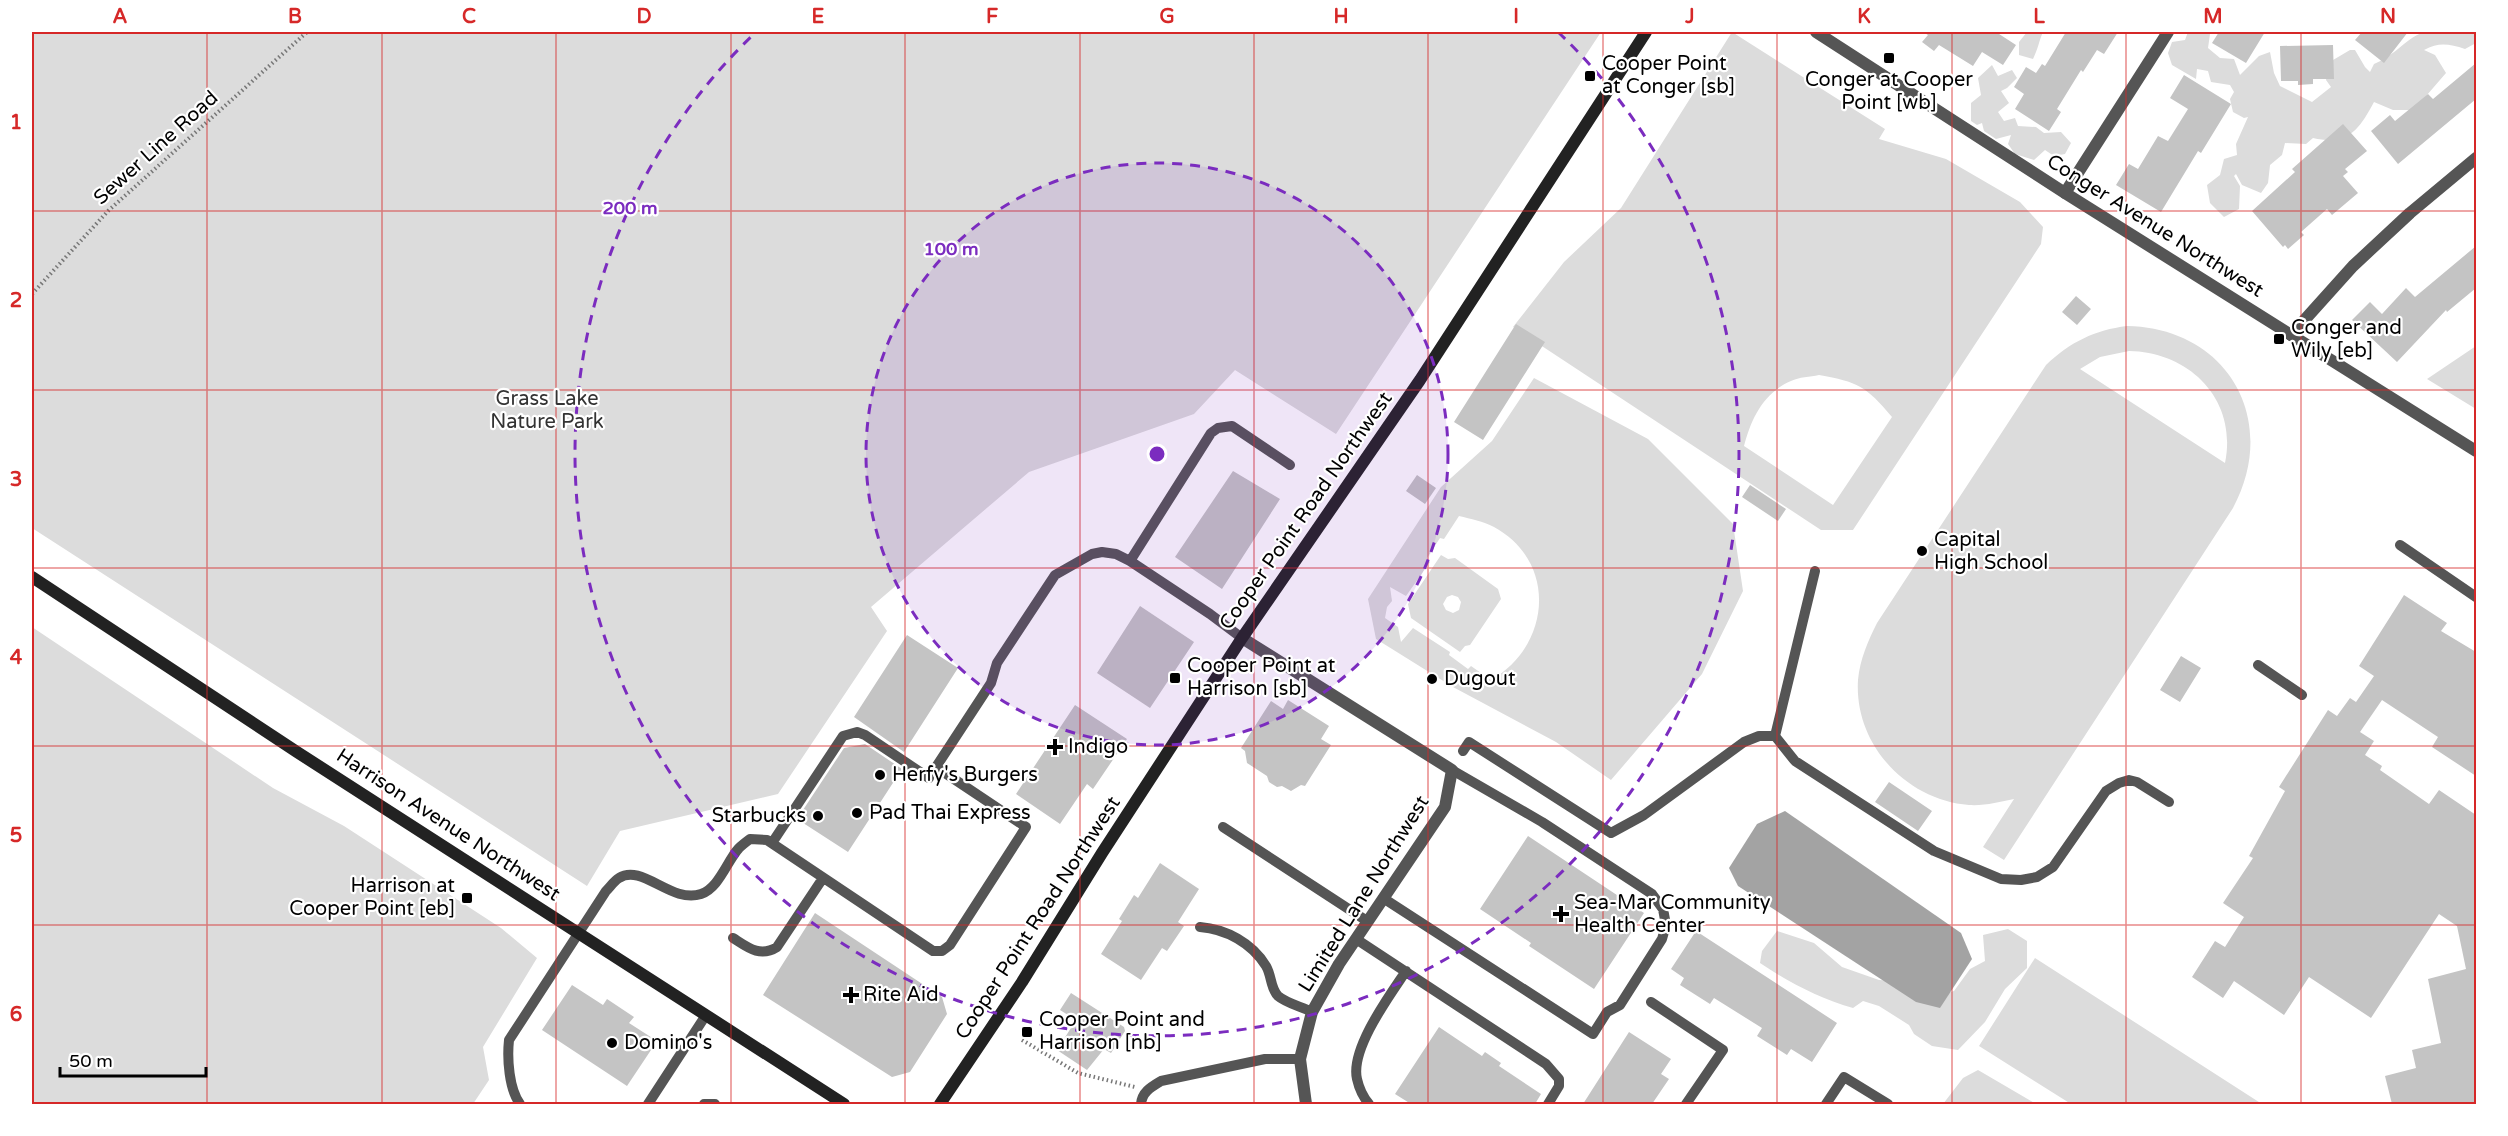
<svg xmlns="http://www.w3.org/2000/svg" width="2508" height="1136" font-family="'Varela Round',sans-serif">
  <rect width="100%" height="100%" fill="#fff"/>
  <path fill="#dcdcdc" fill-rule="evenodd" d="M32,32H1601L1336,434L1235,370L1194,414L1029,472L871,607L887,631L778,794L620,831L587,886L32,528Z
    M1732,32L1885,129L1879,139L1946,159L2020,202L2043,227L2041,244L1853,530H1821L1513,327L1564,262L1621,208ZM1819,375C1858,382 1866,386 1892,417L1833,505L1744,446C1751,419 1763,393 1791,381C1799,377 1810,377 1819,375Z
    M2027,32H2043C2039,41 2038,49 2033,59L2019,55V42Z
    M2188,32H2213L2210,34L2208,48L2220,58L2234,59L2240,75L2259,56L2270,52L2274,73L2280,86L2312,102L2331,87L2326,80L2328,63L2350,50H2355L2365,67L2370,72L2374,64C2395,56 2408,36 2425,32C2437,28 2463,32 2476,32V43L2465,49C2449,44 2439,42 2424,50L2435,55L2446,73L2414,110H2393L2374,102C2359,130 2348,146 2313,138L2306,144L2285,143L2282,155L2270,165L2268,183L2261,193L2242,185L2236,174L2234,176L2240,186L2239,209L2224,217L2210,203L2207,185L2220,175L2224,159L2237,155L2236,144L2248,117L2244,118L2233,112L2230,99L2234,92L2230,85L2211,82L2208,71L2197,69L2196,79L2172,65L2168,53L2172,42L2185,40Z
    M1992,65L1998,76L2012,70L2017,78L2007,88L2001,91L2009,103L1998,112L2004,121L2015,118L2018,126L2036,127L2044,133L2061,132L2071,143L2065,154L2054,156L2045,150L2034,160L2015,154L2008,144L2011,135L1996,139L1984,131L1982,123L1977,125L1971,121V103L1981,95L1978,78Z
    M2127,326C2228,328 2280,420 2233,508L2004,860L1983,847L2014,799C2000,802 1984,806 1969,805C1906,800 1854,744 1858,680C1860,659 1868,641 1877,623L2046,365C2070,342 2095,330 2127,326ZM2129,351C2190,352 2238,400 2225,463L2080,369L2100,357Z
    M2476,346V409L2427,379Z
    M1534,378L1648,439L1733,524L1743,591L1702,674L1611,780L1556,742L1453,687L1376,639L1368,599L1441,487L1492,441ZM1459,516C1471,519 1483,521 1494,527C1558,562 1551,646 1491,680L1471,666L1468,669L1449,655L1450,652L1413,628L1401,642L1398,627L1385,618L1387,607L1392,601L1390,587L1406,596L1430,562L1427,558L1440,538L1444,539Z
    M1441,555L1448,559L1455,558L1498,589L1501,599L1470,645L1465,646L1460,652L1411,618L1408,604ZM1452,595L1458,597L1461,602L1459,610L1453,613L1446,610L1443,604L1447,597Z
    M32,627L273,788L344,826L501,928L537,958L483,1047L489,1080L473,1104H32Z
    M2008,929L2027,941V968L2005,989L1985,1022L1958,1050L1932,1046L1914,1034L1909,1025L1879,1006L1863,1001L1853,1008C1819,998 1790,983 1760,963L1762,951L1777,931L1814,943L1842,967L1879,980L1912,982L1931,997L1954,991L1970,969L1985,961L1983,935Z
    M2035,958L2262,1104H2071L1979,1046Z
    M1978,1070L2036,1104H1943L1963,1078Z"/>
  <path fill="#a3a3a3" d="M1785,811L1961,933L1972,959L1940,1008L1916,1002L1738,886L1729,868L1757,824Z"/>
  <path fill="#c4c4c4" d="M1923,32H1996L2016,45L2003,65L1982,52L1973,66L1939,45L1934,51L1922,42L1928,35Z
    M2066,32H2118L2104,54L2097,50L2083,72L2081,70L2057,109L2061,112L2049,131L2015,109L2024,94L2014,87L2026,67L2036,73L2042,64L2045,66Z
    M2219,32H2265L2246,63L2212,43Z
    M2362,32H2408L2384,63L2355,40Z
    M2333,45L2334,79H2313V84L2298,85V81H2281L2280,46Z
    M2476,63V99L2398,164L2371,131L2390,115L2395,121L2428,94L2433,99Z
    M2184,75L2231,104L2201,153L2198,151L2161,212L2116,185L2129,164L2138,169L2158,136L2168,141L2188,109L2170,98Z
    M2343,124L2367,151L2345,169L2348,172L2343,176L2358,193L2332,215L2327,209L2301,232L2304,235L2288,249L2285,245L2283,247L2252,211L2295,172L2292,169Z
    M2476,246V288L2447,312L2446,310L2397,362L2352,320L2370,302L2382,314L2406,288L2415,297Z
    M2076,296L2091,309L2077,325L2062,312Z
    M1516,324L1545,342L1483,440L1454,422Z
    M1233,471L1280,499L1222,589L1175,557Z
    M1417,475L1436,488L1425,504L1406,491Z
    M1750,485L1786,509L1778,521L1742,497Z
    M2404,595L2447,623L2441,631L2476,652V776L2432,747L2438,737L2382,700L2360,732L2374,741L2365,755L2382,766L2380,770L2429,804L2439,790L2476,815V1104H2392L2385,1076L2416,1068L2412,1050L2441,1043L2428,979L2466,969L2457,926L2439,914L2371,1018L2309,977L2284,1015L2234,981L2223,998L2192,977L2215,941L2225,947L2244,917L2223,903L2253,858L2249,856L2285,791L2279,787L2328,710L2337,716L2350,698L2356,702L2374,676L2359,666Z
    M1140,606L1194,642L1150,708L1097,673Z
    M907,635L958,668L904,752L854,717Z
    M2181,656L2201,668L2180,702L2160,690Z
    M1288,700L1329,726L1321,739L1331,745L1305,786L1301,785L1291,791L1282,786L1277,787L1269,782L1267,776L1247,763L1245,751L1241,748L1271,701L1283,709Z
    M1075,705L1127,739L1093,789L1087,784L1060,824L1016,794Z
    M865,744L902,769L848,852L797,819L844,748Z
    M1889,782L1932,811L1918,831L1875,802Z
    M1528,836L1644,913L1594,989L1529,946L1531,943L1480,909Z
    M1160,863L1199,889L1178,922L1184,926L1167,951L1162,948L1141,980L1101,954L1122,921L1119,919L1134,895L1138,898Z
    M815,913L942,997L947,1014L910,1072L892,1077L763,995Z
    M1696,931L1837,1023L1812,1062L1791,1049L1787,1055L1757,1036L1762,1028L1714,998L1710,1004L1680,985L1684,978L1671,969Z
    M572,985L603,1005L607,999L634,1017L629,1023L657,1041L627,1086L542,1030Z
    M1071,993L1124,1027L1125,1031L1111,1053L1104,1049L1087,1070L1057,1050L1076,1020L1060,1010Z
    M1439,1027L1482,1056L1485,1052L1501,1063L1499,1066L1541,1094L1535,1104H1411L1395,1094Z
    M1629,1032L1671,1059L1661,1074L1669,1079L1652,1104H1583Z"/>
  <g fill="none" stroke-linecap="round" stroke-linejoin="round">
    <path stroke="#777" stroke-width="4" stroke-dasharray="1.5 3" stroke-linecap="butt" d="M32,294L108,211L307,32
      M1022,1040L1078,1073L1135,1087"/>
    <path stroke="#555" stroke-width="10" d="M2400,545L2476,597
      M1815,571L1775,736L1795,761L1934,851L2001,879L2021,880L2037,877L2053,867L2106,791L2119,783L2129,780L2137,782L2169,802
      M1242,638L1210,614L1130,561L1211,433L1218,428L1232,426L1290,465
      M2258,665L2302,695
      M1463,751L1469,742L1611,833L1644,815L1744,742L1759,736H1775
      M1223,827L1367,921
      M772,843L843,736L857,732L865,735L929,778
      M1383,898L1593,1034L1607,1012L1620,1005L1662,939L1666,925L1663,909L1652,894L1542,822L1452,770
      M1200,927C1226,929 1252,943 1266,966C1272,976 1270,988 1278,996C1286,1003 1302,1007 1312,1012
      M733,938C747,947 760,958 777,947L823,878
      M1356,939L1546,1064L1559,1079V1086L1548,1104
      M1651,1002L1723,1050L1686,1104
      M520,1104C509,1089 507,1059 509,1040L606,891C610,887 614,881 619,878C642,863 671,904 701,894C719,888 727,861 739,848C742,845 746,842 750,839L767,840L933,951H942L950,945L1026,827L936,767L991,683L997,663L1055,575L1092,554L1102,552L1116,554L1130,561
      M648,1104L706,1015
      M704,1104H715
      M1141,1104C1142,1092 1151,1087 1161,1081L1265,1059H1300
      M1369,1104C1364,1098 1359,1088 1357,1079C1350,1049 1390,995 1406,971
      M1826,1104L1844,1077L1888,1104"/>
    <path stroke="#555" stroke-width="12" d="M2065,193L2168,32
      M2291,335L2353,266L2410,213L2476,158
      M1242,638L1452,770L1445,807L1339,964L1312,1012L1300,1059L1306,1104"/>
    <path stroke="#555" stroke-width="12" d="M1816,32L2065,193L2476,451"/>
    <path stroke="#222" stroke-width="12" d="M32,577L297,752L844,1104
      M940,1104L1022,982L1102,853L1242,638L1420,380L1646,32"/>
  </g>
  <path fill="none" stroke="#d62828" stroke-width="1.5" stroke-opacity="0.55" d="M207,32V1104M382,32V1104M556,32V1104M731,32V1104M905,32V1104M1080,32V1104M1254,32V1104M1428,32V1104M1603,32V1104M1777,32V1104M1952,32V1104M2126,32V1104M2301,32V1104M32,211H2476M32,390H2476M32,568H2476M32,746H2476M32,925H2476"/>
  <circle cx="1157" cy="454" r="291" fill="#7b2cbf" fill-opacity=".12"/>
  <g fill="none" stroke="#7b2cbf" stroke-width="3" stroke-dasharray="10 8">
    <circle cx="1157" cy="454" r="291"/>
    <path d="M1558 32A582 582 0 1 1 756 32"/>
  </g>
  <g fill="#000" stroke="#fff" stroke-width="2">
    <rect x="1883" y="52" width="12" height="12" rx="3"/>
    <rect x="1584" y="70" width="12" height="12" rx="3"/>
    <rect x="2273" y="333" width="12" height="12" rx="3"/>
    <circle cx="1922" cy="551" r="6"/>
    <rect x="1169" y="672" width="12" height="12" rx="3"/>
    <circle cx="1432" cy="679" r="6"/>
    <path d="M1052 738h6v6h6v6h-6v6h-6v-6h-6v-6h6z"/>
    <circle cx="880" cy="775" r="6"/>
    <circle cx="857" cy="813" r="6"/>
    <circle cx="818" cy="816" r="6"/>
    <rect x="461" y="892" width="12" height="12" rx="3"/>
    <path d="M1558 905h6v6h6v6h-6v6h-6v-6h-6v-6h6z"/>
    <path d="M848 986h6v6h6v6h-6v6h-6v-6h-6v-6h6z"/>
    <rect x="1021" y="1026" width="12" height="12" rx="3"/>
    <circle cx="612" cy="1043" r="6"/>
  </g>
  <g text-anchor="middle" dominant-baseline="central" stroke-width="4.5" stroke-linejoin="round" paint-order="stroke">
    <g font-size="20" fill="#000" stroke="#fff" text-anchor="start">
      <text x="1602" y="64">Cooper Point<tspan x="1602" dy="23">at Conger [sb]</tspan></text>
      <text x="1889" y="80" text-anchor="middle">Conger at Cooper<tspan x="1889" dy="23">Point [wb]</tspan></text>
      <text x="2291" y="328">Conger and<tspan x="2291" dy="23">Wily [eb]</tspan></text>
      <text x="1934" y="540">Capital<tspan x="1934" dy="23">High School</tspan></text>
      <text x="1187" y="666">Cooper Point at<tspan x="1187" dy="23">Harrison [sb]</tspan></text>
      <text x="1444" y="679">Dugout</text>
      <text x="1068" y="747">Indigo</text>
      <text x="892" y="775">Herfy's Burgers</text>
      <text x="869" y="813">Pad Thai Express</text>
      <text x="806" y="816" text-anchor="end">Starbucks</text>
      <text x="455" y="886" text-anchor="end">Harrison at<tspan x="455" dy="23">Cooper Point [eb]</tspan></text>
      <text x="1574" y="903">Sea-Mar Community<tspan x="1574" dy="23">Health Center</tspan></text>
      <text x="863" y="995">Rite Aid</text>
      <text x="1039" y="1020">Cooper Point and<tspan x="1039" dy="23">Harrison [nb]</tspan></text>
      <text x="624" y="1043">Domino's</text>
    </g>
    <g font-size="20" fill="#000" stroke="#fff">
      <text transform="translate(156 148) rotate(-42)">Sewer Line Road</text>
      <text transform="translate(2155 226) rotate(32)">Conger Avenue Northwest</text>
      <text transform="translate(1306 511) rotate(-55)">Cooper Point Road Northwest</text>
      <text transform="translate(448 825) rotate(33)">Harrison Avenue Northwest</text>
      <text transform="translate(1364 894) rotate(-58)">Limited Lane Northwest</text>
      <text transform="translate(1038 918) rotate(-57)">Cooper Point Road Northwest</text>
    </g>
    <g font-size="20" fill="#333" stroke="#fff">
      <text x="547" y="399">Grass Lake<tspan x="547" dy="23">Nature Park</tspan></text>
    </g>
  </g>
  <circle cx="1157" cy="454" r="9" fill="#7b2cbf" stroke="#fff" stroke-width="3"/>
  <g font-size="18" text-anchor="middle" font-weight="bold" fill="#7b2cbf" stroke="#fff" stroke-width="4.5" stroke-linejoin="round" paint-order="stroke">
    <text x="630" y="214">200 m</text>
    <text x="951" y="255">100 m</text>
  </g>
  <rect width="2508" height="1136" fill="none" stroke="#ffffff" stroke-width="66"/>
  <path d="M60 1067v9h146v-9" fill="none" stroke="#000000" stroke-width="3"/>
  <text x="69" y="1067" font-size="18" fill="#000000" stroke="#ffffff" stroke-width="4.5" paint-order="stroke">50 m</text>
  <rect x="33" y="33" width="2442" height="1070" fill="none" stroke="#d62828" stroke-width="2"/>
  <g font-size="20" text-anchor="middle" font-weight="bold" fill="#d62828">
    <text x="120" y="23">A</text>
    <text x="295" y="23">B</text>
    <text x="469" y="23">C</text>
    <text x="644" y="23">D</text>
    <text x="818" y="23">E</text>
    <text x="992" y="23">F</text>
    <text x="1167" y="23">G</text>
    <text x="1341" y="23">H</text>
    <text x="1516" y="23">I</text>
    <text x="1690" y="23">J</text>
    <text x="1864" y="23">K</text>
    <text x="2039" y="23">L</text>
    <text x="2213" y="23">M</text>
    <text x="2388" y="23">N</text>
    <text x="16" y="129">1</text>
    <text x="16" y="307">2</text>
    <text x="16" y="486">3</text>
    <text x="16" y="664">4</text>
    <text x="16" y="842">5</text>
    <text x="16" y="1021">6</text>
  </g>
</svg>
